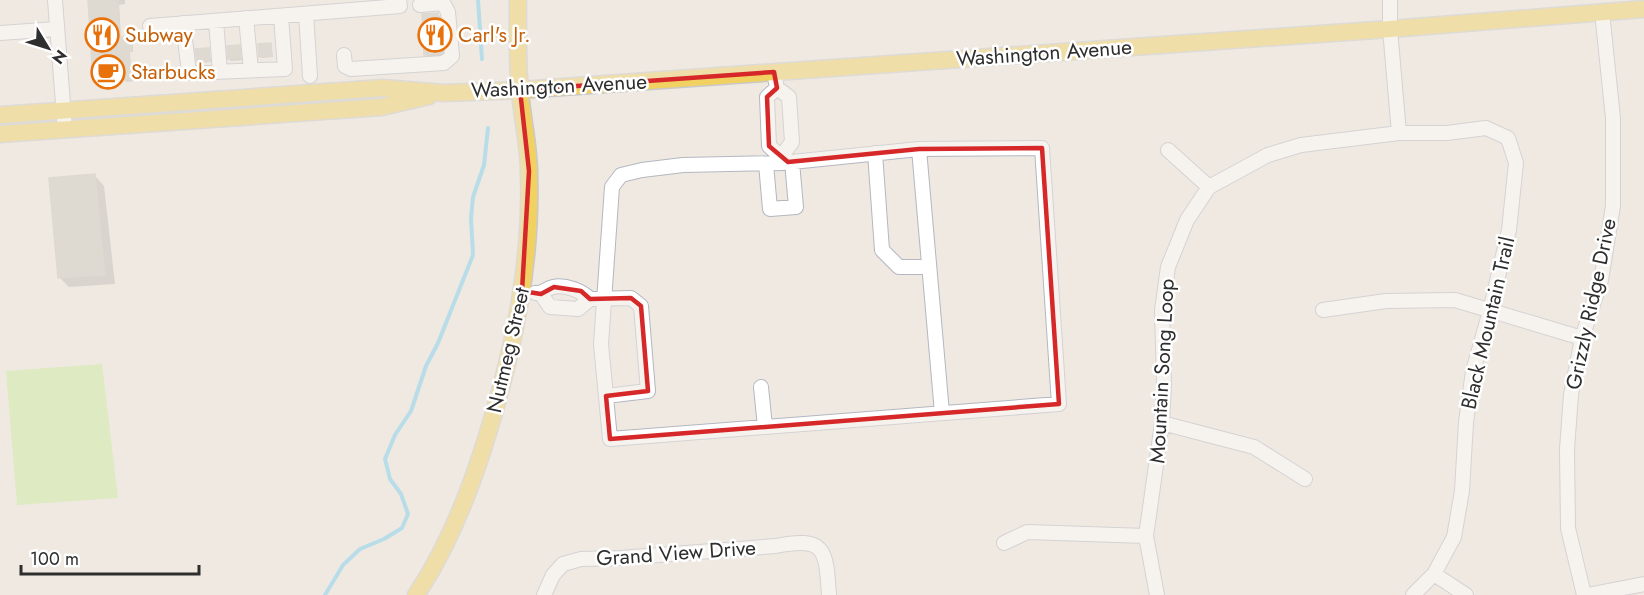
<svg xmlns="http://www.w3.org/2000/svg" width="1644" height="595" font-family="Jost,sans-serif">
  <rect width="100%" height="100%" fill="#efe9e1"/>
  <path fill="#c9ec9a" d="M102,364L118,498L17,505L6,371Z"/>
  <path fill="#0003" d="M89,0H125V4L119,5L121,39L131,38L133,40V52H130L131,71L148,74L150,77L134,78V81L127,82L124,79L96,81L94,79Z
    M438,14L445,22L449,60L433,62L426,55Z
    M270,45L273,57L262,58L260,56Z
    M239,47L242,60L231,61L229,59Z
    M208,49L211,62L200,63L198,61Z
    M95,176L104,186L115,284L69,287L59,277Z"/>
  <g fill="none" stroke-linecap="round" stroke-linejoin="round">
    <path stroke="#75cff0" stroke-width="4" d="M478,0L482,59
      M325,595L343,565L360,549L384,539L402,528L408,514L401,494L390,479L385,459L395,435L411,411L426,366L438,343L473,255L471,218L473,197L484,165L488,128"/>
  </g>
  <path fill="#cbc7bf" stroke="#cbc5ba" stroke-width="1.5" d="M88,0H118L120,37H131L132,50L129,51L130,69L149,72V76L133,77V80H124L123,78L93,80Z
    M438,13L443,52L440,54L424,55L422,14Z
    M271,43L272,56L259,57L258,44Z
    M240,45L241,58L228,59L227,46Z
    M209,48L210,61L197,62L195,49Z
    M95,174L105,275L58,278L49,178Z"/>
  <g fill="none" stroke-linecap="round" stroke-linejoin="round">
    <g stroke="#b4b7c1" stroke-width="16">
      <path id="minor" d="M55,0L65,130
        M1390,0V29L1399,133
        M306,14L310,76
        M246,18L251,70
        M216,21L220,72
        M183,23L189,73L285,69L281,16
        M150,26L400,6L399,0
        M0,33L57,29
        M344,55L345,66L351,69L444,63L452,56L448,12L443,3L420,5
        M774,72L777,88L789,97L792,142L781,157L782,163
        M777,88L767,97L769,146L781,157
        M1042,148L1059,404L610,439L601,344L612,187L621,175L642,170L683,165L782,163L919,149Z
        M919,149L942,413
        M1168,150L1209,187
        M875,153L882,250L899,267H929
        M766,164L770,209L796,207L792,162
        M535,293C543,294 545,289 553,287C565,284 582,291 590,299
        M541,294L550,307L578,309L590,299L631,298L641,306L648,391L606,396
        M1323,310L1386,301L1455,300L1582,338
        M761,387L765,427
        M1162,423L1254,447L1305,479
        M1004,543L1027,532L1146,536
        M1434,574L1466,595
        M544,595L553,575L563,564L581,559L620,558L776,546C826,536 826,550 829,595
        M1157,595L1146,536L1162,423L1164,385L1162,310L1168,267L1187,220L1209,187L1268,155L1301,145L1399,133H1447L1486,128L1508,138L1516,163L1509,230L1490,311L1473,371L1466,422L1462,491L1454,537L1434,574L1413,595
        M1584,595L1568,528L1567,449L1571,395L1582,338L1601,280L1613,206V118L1602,12
        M1587,595L1644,584"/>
    </g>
    <g stroke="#c9c9c9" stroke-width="19">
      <path id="major" d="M0,115L383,88L444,93L520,90L1390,29L1644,9
        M0,134L382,107L429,96
        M416,595C449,546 471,489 488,433C514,348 532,262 529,173C529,146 522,118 520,91C517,61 518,30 518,0"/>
    </g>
    <use href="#minor" stroke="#fff" stroke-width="14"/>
    <use href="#major" stroke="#f2d163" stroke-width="16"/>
  </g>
  <path d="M0 0H1644V595H0ZM774,72L777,88L767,97L769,146L788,162L919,149L1042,148L1059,404L610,439L606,396L648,391L641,306L631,298L590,299L581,291L554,287L541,294L522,291L529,171L520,90Z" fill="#efe9e1" fill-opacity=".55" fill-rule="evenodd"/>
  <path fill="none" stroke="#d62828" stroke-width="4.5" stroke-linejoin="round" d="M774,72L777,88L767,97L769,146L788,162L919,149L1042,148L1059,404L610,439L606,396L648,391L641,306L631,298L590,299L581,291L554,287L541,294L522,291L529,171L520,90Z"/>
  <defs>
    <g id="restaurant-ring" transform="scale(1.725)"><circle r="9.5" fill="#fff" stroke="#e8710a" stroke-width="1.5"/><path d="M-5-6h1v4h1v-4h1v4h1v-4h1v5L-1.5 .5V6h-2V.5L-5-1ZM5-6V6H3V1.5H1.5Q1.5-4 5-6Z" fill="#e8710a"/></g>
    <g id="cafe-ring" transform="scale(1.725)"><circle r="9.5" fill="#fff" stroke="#e8710a" stroke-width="1.5"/><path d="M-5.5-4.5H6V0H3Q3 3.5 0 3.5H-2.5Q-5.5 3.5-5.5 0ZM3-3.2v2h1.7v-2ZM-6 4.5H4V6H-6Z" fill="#e8710a"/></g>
  </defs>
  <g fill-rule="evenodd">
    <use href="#restaurant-ring" x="102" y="35"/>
    <use href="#restaurant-ring" x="435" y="35"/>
    <use href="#cafe-ring" x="108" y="72"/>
  </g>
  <g text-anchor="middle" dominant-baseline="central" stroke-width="5" stroke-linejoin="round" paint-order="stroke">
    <g font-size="21" fill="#c56008" stroke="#fff" text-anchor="start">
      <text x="125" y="35">Subway</text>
      <text x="458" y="35">Carl's Jr.</text>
      <text x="131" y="72">Starbucks</text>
    </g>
    <g font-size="21" fill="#2e2e2e" stroke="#fff">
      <text transform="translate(1044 53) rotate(-4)">Washington Avenue</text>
      <text transform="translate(559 86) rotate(-3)">Washington Avenue</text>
      <text transform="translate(1591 304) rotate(-78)">Grizzly Ridge Drive</text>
      <text transform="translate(1488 323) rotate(-77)">Black Mountain Trail</text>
      <text transform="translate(508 350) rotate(-77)">Nutmeg Street</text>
      <text transform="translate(1162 371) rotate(-87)">Mountain Song Loop</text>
      <text transform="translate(676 553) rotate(-4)">Grand View Drive</text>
    </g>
  </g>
  <g transform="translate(48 48) rotate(128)" stroke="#ffffff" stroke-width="4.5" paint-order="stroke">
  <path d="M0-4.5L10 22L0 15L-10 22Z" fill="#2e2e2e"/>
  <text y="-9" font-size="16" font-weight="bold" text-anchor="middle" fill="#2e2e2e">N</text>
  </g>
  <path d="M21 565v9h178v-9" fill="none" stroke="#2e2e2e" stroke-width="3"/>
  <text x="30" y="565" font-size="18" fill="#2e2e2e" stroke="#ffffff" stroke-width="4.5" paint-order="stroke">100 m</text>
</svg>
